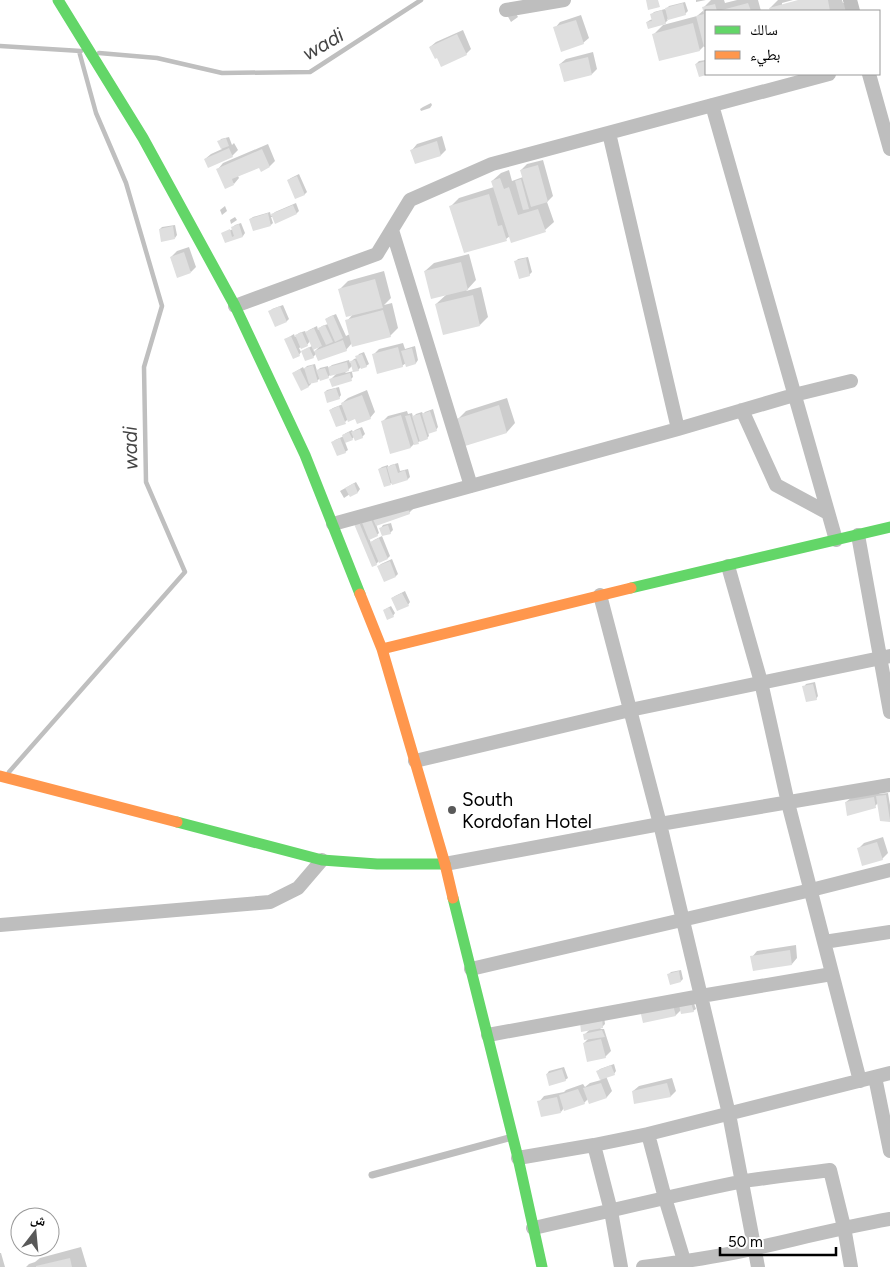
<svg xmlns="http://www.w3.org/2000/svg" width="890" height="1267" font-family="Figtree,'Noto Naskh Arabic',sans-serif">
  <rect width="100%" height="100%" fill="#fff"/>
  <path fill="#0003" fill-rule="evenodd" d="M696,0H706L696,2Z
    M711,0H724L725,3L737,0H758L761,11H706V46H705V45L700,50L654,34L665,23L647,22L650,20L653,19L652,14L654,12L665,9V10L669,6L685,2L688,11L685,14L667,19L668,20L663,25L697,16L704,10L703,8Z
    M778,0H793L782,3V5L803,0H842L843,3H844L847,11H771L770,8Z
    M514,10L518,17L511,22L507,15Z
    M581,15L589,38L583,43L555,28L560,22Z
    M463,30L471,49L466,54L437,56L430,47L436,42Z
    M593,52L597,69L592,74L560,64L566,59Z
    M706,60V74H707L700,76L696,64L699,61Z
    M431,103L432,105L430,108L421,111L420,109L423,107Z
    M442,136L446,150L441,155L416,163L412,150L417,144Z
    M229,137L232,145L234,143L238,150L232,156L205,159L211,154L222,149L219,142L221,139Z
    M268,144L275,161L270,166H260L238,176L239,178L234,184L218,169L223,163Z
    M543,160L553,196L547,202L554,222L545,230L510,236L506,239L450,207L459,198L494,187L492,181L501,173L509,170L512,181L523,177L521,170L527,164Z
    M299,174L307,192L305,194L296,198L288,180L291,178Z
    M296,203L299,211L297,213L271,217L273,223L271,225L250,219L253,217L270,212L271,216L275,212Z
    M225,206L227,211L222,215L220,210Z
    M235,217L237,220L231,224L230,220Z
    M241,223L245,233L243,236L226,242L223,233L236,228L233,227L235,225Z
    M175,225L177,235L175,238L160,229L162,227Z
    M189,247L196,267L191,272L171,257L177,251Z
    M469,254L476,280L466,291L481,287L488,317L480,325L436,304L447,294L425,271L434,263Z
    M528,257L532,272L529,275L516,261L518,259Z
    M384,271L391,298L384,305L392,303L398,328L390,336L352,343L346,350L316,354L313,357L302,351L312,346L310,341L307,345L299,348L301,352L299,355L286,339L294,334L295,337L299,333L305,331L306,333L309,330L317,326L318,330L322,326L328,324L326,319L329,317L336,314L346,336L350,334L347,321L353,314L340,289L348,281ZM321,345L314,352L313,348Z
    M283,305L289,319L287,321L276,326L270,312L272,309Z
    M403,343L405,349L415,346L418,360L416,363L406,365V363L402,366L374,354L379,349Z
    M364,352L369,364L366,366L361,367L358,370L352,372L353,377L351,379H331L337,373L331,374L328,377L320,378L317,381L311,383V384L309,386L301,389L293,373L303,367L304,369L307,366L315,364L317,371L320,368L328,366V368L332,365L349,360L350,363L354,359L357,358V357L359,354ZM352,366L354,371L345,373Z
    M339,387L341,395L339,398L325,392L327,390Z
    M367,390L375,412L370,418H356L348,419L345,422L330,410L333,408L343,404L342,403L348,398Z
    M507,398L515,423L507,432L466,445L457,420L466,411Z
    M433,409L438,427L436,430L428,432L429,436L427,438L414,444L411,447L391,452L382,422L388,416L407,411L408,414L412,413L413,417L416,414L422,412L423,414L425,412Z
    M362,427L365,434L362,437H354L352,439L345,442L348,450L345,452L333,442L335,440L344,436L343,435L346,433L352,430L353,432L355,430Z
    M398,463L400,471L408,469L410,477L408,479L393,482L391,484L379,469L382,467L388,465V467L391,465Z
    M356,482L360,489L358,492L350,494L344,498L340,491Z
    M415,507L409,513L376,524L379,533L377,535L369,538L371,543L374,540L382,536L390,556L388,558L379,561L376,564L355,525Z
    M391,523L393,530L390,533L381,528L383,525Z
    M392,559L398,574L396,576L385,580L379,566L381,564Z
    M405,591L410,602L408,605L392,598L395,596Z
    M391,606L395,613L393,616L384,610Z
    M815,682L818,696L816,699L804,687L806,684Z
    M879,792V794L888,793L890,805V821L878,803L875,806L846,802L852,797Z
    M883,837L888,853L882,859L858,849L864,843Z
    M796,945L797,958L792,964L752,957L757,951Z
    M681,970L683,979L681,981L668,975L671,972Z
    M693,1001L696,1009L693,1011L681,1010L676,1015L644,1022L683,1003Z
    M604,1016L605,1024L600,1029H604L611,1051L605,1057L584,1043L589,1038L585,1034Z
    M614,1064L616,1071L614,1074L606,1076L612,1091L607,1097L589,1103L588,1099L584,1103L564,1108L561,1112L539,1102L544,1096L564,1092L566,1090L583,1084L585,1087L590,1083L601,1080L598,1071L600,1069Z
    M564,1067L568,1078L565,1080L547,1074L549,1071Z
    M672,1078L676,1091L671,1096L635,1103L633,1091L639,1086Z
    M81,1247L87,1267H26L29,1264L35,1262L40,1258Z
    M0,1253H1L5,1267H0Z"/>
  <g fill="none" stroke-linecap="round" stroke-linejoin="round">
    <path stroke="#bfbfbf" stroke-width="4.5" d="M0,46L81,51
      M99,53L157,58L222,73L310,72L421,0
      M9,772L185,572L146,482L144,367L162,306L126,183L96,113L79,51"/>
  </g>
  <path fill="#dfdfdf" d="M646,0H658L660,7L648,10Z
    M798,0H828L830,11H770L769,8Z
    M683,3L686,15L668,20L665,8Z
    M748,3L751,11H718Z
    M715,4L717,11H706V47H704L696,16L704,14L702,7Z
    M662,10L666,24L648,29L646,22L652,21L650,14Z
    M576,20L584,44L561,52L553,27Z
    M693,23L700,51L659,61L652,34Z
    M457,34L467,55L441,67L437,58L435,59L429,47Z
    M588,57L592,75L564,82L559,64Z
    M706,61V74H710L699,77L695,64Z
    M226,138L229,146L221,149L217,141Z
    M437,141L441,156L415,164L410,150Z
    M229,148L233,157L208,168L204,159Z
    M262,149L270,167L261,172L259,168L232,179L234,185L225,189L216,169Z
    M538,165L548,202L531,207L520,170Z
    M297,176L305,195L295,199L287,180Z
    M500,178L504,189L509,187L518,215L538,209L546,232L511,243L491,181Z
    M521,179L529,209L523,210L515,181Z
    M489,194L498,226L502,225L507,241L464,253L449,206Z
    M293,205L297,214L275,224L271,214Z
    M268,213L271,226L253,231L249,219Z
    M239,224L243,237L225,243L221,233L230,229L232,237L234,236L231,227Z
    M173,226L175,239L161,242L159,229Z
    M184,252L191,273L177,278L170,257Z
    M526,258L530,276L519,279L514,261Z
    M461,262L468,290L431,299L424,271Z
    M375,279L383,308L346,317L338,289Z
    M473,295L480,326L443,335L435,304Z
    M280,306L287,322L275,327L268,311Z
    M383,310L391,337L352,347L345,320Z
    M333,315L343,338L335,342L325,319Z
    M325,325L333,342L326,345L318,328Z
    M314,328L322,346L313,350L305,332Z
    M302,332L308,346L301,349L295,335Z
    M291,336L300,356L293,359L284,339Z
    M343,340L347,351L318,361L314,351Z
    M309,347L314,358L305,361L301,351Z
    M398,347L403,367L377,374L372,354Z
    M412,348L416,364L406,367L401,351Z
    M362,354L367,367L361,369L355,356Z
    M355,360L359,371L353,372L350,361Z
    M347,362L349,371L330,376L328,367Z
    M313,365L318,382L309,384L304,368Z
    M325,368L329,378L320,381L316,370Z
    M300,369L309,387L301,391L292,373Z
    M350,373L352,381L332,387L329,379Z
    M336,388L340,399L327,403L324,392Z
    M362,395L371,419L357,424L355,419L348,422L341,403Z
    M499,405L507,433L465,446L456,419Z
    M339,406L346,424L336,427L329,410Z
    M430,411L437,431L428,434L422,414Z
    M420,414L428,439L420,442L412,416Z
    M401,415L411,448L390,454L381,421Z
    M410,415L419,444L414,445L405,416Z
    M360,429L363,438L355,441L351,432Z
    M349,432L353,440L345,443L342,435Z
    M340,438L346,453L337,456L331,442Z
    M395,464L398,473L405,470L408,480L392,485L387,467Z
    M386,467L391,485L384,487L378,469Z
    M354,483L358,493L350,497L345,488Z
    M407,505L410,514L376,526L372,517Z
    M370,517L378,536L369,540L361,520Z
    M359,522L377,565L372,567L354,524Z
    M388,525L391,534L382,536L379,528Z
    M379,538L388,559L379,563L370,542Z
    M390,561L396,577L384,582L377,566Z
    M402,593L409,606L397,611L391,598Z
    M389,607L394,617L387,620L383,610Z
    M813,684L817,700L806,702L802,686Z
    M886,795L890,820V822L880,821L876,796Z
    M874,797L876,808L847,816L845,802Z
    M877,842L883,860L862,866L857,848Z
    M790,950L792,965L753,971L750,956Z
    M679,971L681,982L670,985L667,974Z
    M691,1003L694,1012L681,1014L679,1005Z
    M673,1005L676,1016L643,1023L640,1010Z
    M602,1018L603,1028L581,1032L580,1022Z
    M602,1030L605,1037L584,1040L583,1034Z
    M601,1039L606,1058L587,1062L583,1043Z
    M611,1065L615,1075L600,1080L596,1071Z
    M562,1069L566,1081L549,1086L546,1074Z
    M601,1083L607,1098L589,1104L583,1088Z
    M667,1083L671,1097L634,1104L632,1091Z
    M578,1089L585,1104L564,1111L559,1095Z
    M557,1097L561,1113L541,1117L537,1101Z
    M70,1258L72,1267H36V1266Z"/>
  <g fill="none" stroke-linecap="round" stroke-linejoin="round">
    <path stroke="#bebebe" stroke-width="7" d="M372,1175L512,1137"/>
    <path stroke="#bebebe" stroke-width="14" d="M850,0L853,11
      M506,10L564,0
      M869,74L890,149
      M712,105L836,540
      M609,133L678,429
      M392,230L471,486
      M235,306L377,254L410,200L492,164L829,74
      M742,410L776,485L828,513
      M333,524L678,429L794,395L851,381
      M858,535L890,712
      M728,566L761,682L788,803L860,1081
      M600,595L660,824L729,1114L758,1267
      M415,761L630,710L890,656
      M445,864L660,824L890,785
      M0,925L270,902L298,888L322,860
      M824,942L890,932
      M471,969L811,890L890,870
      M488,1035L701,996L832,974
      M875,1077L890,1151
      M648,1134L665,1198L686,1267
      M594,1145L611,1211L621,1267
      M518,1158L594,1145L648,1134L890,1073
      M533,1228C602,1213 670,1196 739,1182C769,1177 800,1174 830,1170L844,1227L851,1267
      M643,1267C681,1262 719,1257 756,1248C801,1238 845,1227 890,1219"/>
    <path stroke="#63d668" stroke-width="11" d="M58,0L143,138L235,306L305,455L360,594
      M631,588L890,527
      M177,822L322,860L377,864H445
      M453,898L518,1158L542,1267"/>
    <path stroke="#ff974d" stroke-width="11" d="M360,594L382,649L445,864L453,898
      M382,649L631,588
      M0,776L177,822"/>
  </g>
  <circle fill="#595959" stroke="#fff" stroke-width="2" cx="452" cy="810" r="5"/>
  <g text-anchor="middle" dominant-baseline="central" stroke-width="4.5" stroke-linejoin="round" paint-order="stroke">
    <g font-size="19" fill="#000" stroke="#fff" text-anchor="start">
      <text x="462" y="799">South<tspan x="462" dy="22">Kordofan Hotel</tspan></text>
    </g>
    <g font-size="20" font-style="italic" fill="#444" stroke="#fff">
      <text transform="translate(323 44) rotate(-30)">wadi</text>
      <text transform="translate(130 448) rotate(-91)">wadi</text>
    </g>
  </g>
  <rect x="705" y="10" width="175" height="65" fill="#ffffff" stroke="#999999"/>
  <rect x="715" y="26" width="25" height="8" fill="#63d668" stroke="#999999"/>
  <text x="750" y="35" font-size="15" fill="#000000">سالك</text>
  <rect x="715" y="51" width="25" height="8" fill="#ff974d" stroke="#999999"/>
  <text x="750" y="60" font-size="15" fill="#000000">بطيء</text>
  <g transform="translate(35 1232) rotate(16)"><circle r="24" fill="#ffffff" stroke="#999999"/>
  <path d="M0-4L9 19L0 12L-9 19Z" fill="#595959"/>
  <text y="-8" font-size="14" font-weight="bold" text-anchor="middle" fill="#000000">ش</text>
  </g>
  <path d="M720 1247v8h116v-8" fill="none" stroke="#000000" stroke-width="2.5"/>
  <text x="728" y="1247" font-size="15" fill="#000000" stroke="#ffffff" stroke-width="4" paint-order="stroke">50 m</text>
</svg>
